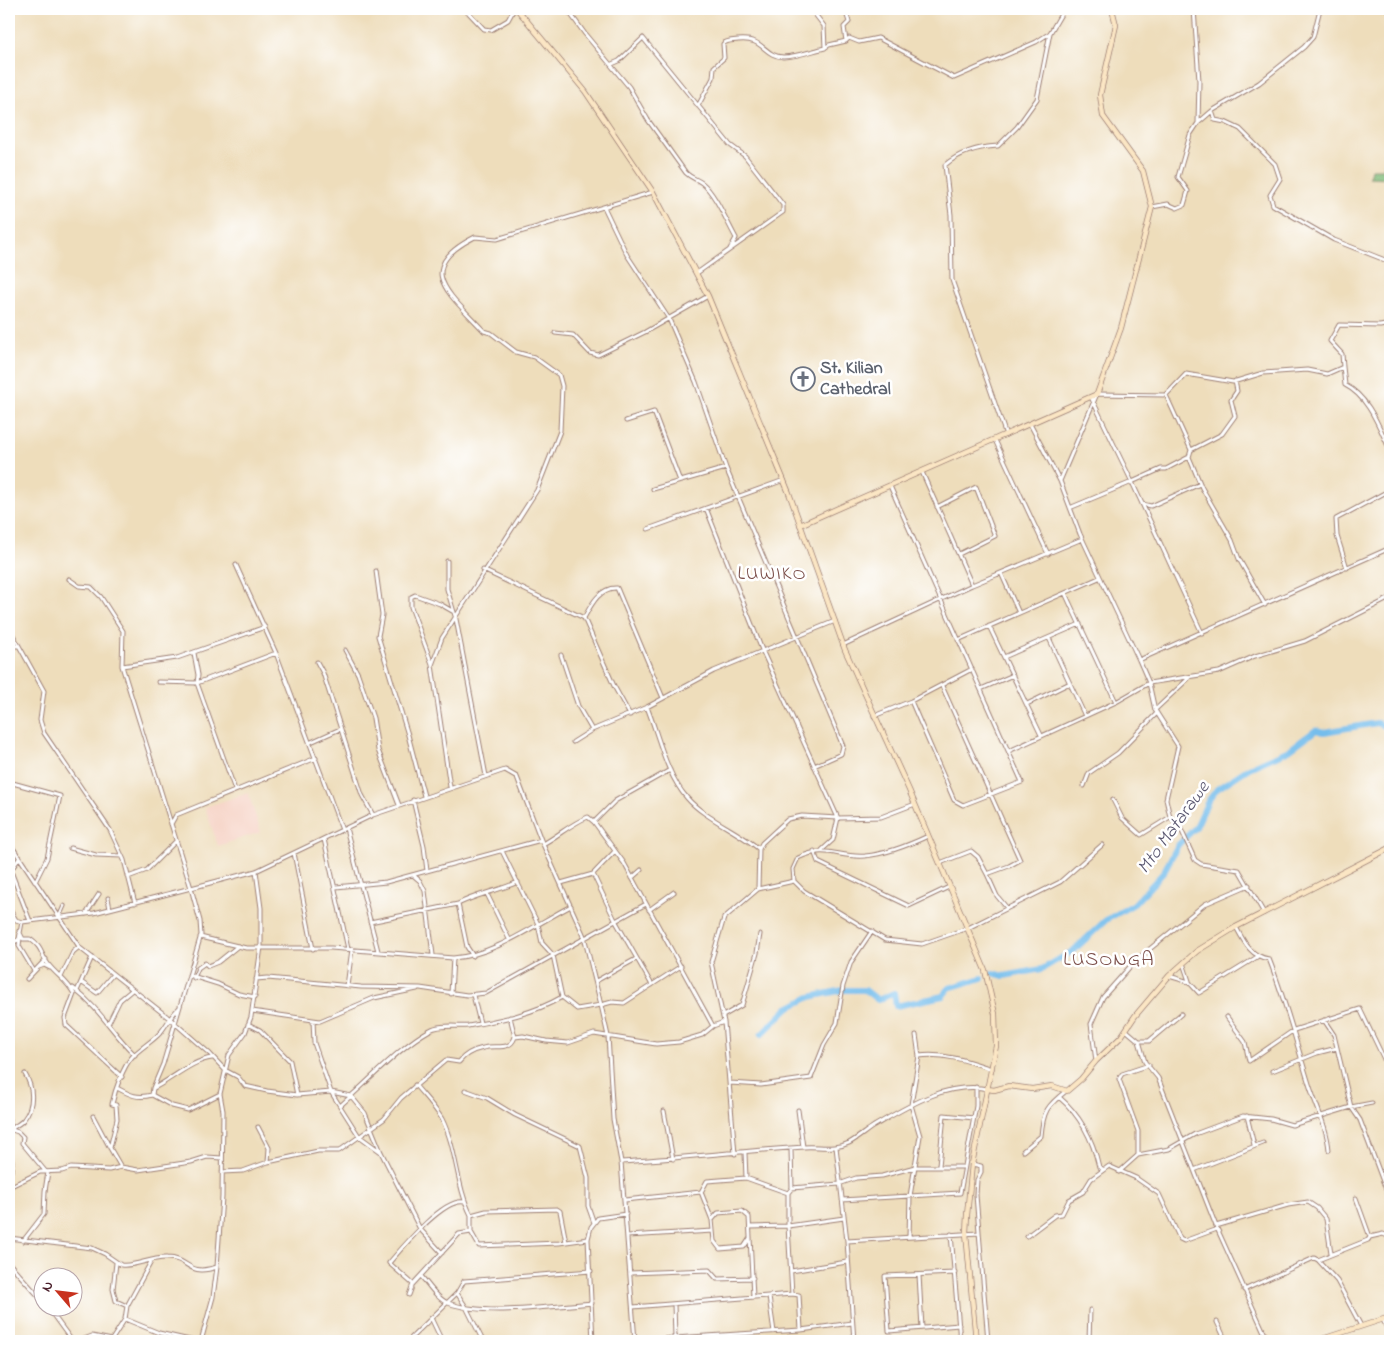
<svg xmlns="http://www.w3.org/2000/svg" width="1399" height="1350" font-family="'Indie Flower',sans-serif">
  <rect width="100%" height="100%" fill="#fff"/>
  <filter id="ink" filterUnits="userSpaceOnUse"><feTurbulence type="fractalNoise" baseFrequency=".02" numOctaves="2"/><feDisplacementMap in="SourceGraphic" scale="10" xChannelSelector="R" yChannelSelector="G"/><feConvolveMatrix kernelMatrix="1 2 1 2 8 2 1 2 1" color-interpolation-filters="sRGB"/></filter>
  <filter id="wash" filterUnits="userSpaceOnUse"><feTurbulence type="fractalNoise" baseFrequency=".0096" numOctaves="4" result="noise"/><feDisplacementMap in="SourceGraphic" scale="20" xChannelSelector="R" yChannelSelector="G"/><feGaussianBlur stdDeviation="1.12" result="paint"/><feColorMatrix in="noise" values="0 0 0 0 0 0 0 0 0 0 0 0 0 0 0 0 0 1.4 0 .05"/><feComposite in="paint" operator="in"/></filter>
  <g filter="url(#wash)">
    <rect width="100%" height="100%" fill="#edb"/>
    <path fill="#f6d2c4" d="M248,793L261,832L218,846L205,807Z"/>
    <path fill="#81bc7a" stroke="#666e52" d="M1390,119V178L1369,177L1371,169H1383L1389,146Z"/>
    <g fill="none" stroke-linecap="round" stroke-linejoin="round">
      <path stroke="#74bdec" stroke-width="6" d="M993,973L1004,976L1042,969L1073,951L1106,920L1134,904L1163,873L1178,845L1196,827L1208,801L1217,789L1249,768L1289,750L1316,730L1324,732L1377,723L1390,728
        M761,1035L788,1008L810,997L843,990H865L878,1000L894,993L896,1006L943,996L949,988L982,978"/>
    </g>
  </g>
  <g filter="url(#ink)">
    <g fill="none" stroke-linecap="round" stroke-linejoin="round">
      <g stroke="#9c7e73" stroke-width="5">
        <path id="street" d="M465,9L484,29L491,30L508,20L514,9
          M567,9L585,34L629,87L648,120L686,173C691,178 697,179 702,183C715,193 728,224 736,238L730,249
          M1386,9L1390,10
          M846,41L849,38L859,42L878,38L954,78L1036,42L1050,33
          M826,47L829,45L846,41L844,27L849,22L845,9
          M612,64L619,61L643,38L730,145L745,156L783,205V212L697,273
          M698,106L713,78L714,67L724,58L723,44C727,40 732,41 738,40C764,37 763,56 783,57C796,57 812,51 825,48L824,26L811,9
          M1212,111L1215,120L1225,122L1240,129L1275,164L1280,179L1270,195L1273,205L1334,240L1390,262
          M1198,123L1212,111L1259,83L1304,47L1313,37L1320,9
          M604,207L627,255L669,319L696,382L726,468L843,746L841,754L814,766
          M1152,207L1168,204L1177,208L1184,205L1188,191L1178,177L1190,135L1198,123L1199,81L1194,9
          M1390,304V309
          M555,333L573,335L590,353L598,355L645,332L708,296
          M1343,367L1345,385C1369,397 1379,427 1390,450
          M1091,397L1132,482L1161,469H1166L1189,457L1191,450L1166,395
          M626,421L654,412L680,481
          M1030,424L1060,481L1080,534L1139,660L1149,683L1155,710L1178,746L1166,799L1170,817
          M1006,435L952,280L951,215L945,165C960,152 978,147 998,146L1017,127L1037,99L1050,33L1064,9
          M995,440L1048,554
          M1191,450L1222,434L1235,416L1231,400L1237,391L1235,381
          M1189,457L1202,488L1232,540L1239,559L1265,605
          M922,472L972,585
          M1060,481L1097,394L1166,395L1186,374L1233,382L1263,373L1307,370L1327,374L1343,367L1342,354L1330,341L1339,325L1380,326L1390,324
          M890,486L1022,782L963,805L954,800L911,701
          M653,489L726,468
          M1142,504L1151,506L1200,484
          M937,507L976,487L995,536L959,554
          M1072,507L1132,482L1202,633
          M706,508L762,650L838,818L833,840L822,850
          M648,529L784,480
          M447,561V589L456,619L486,776
          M236,565L276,653L342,830
          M1347,568L1337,536L1336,519L1390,490
          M483,570L584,618L614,686L630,715
          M376,571L382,615L378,636L408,735L424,796
          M1001,573L1019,613
          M69,579L79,586L91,587L101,597L123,631L122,666L191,888L256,871L373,815L505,770L517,777L541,840L584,936L601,1005L612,1002L624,1003L681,966
          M1065,593L1116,702
          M584,618C591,605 600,587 617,588L663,698
          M989,626L1041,735
          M13,635L44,691L40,720L44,733L110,830L124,860L135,903
          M1049,638L1085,716
          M9,639L16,641
          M958,640L1099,578
          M843,645L972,585L1082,539
          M9,646H19
          M345,650L358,674L373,718L378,750L399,805
          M194,653L198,675L197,683L235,790
          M561,655L578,706L592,730
          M1004,657L1080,624
          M1139,660L1390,548
          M317,662L323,673L362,795L373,815
          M432,664L411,607V597L415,595L440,604L454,612
          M122,666L177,658L265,627
          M158,682L197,683L276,653
          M942,686L1020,860L1009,866L987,874L997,896L1007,908
          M981,689L1013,675
          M1027,704L1070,683
          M647,707C659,737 666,774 687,798C704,818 738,831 759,849L758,889
          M1155,710L1189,678
          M874,716L911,701L972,669
          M311,742L340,729
          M573,742L592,730L647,707L714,671L835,621
          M1009,751L1116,702L1149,683L1219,672L1255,656L1305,641L1390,598
          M9,782L60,796L47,858L35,882
          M1084,786L1089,773L1118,753L1157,713
          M450,787L432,665L442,638L537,490L560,431L562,386L559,375L534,357L516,352L491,333L484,331C451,295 411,269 475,237L497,239L653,192
          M413,800L424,846L427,871
          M1113,800L1122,818L1141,835L1170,817L1179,825L1195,860L1201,864L1239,870L1264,913
          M594,822L615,801L670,770
          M171,824L176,815L316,758
          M346,828L378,951
          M928,836C909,845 886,854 865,856C836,858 828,844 798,858L793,869L794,881L804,891L885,940L922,944L968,928L1060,882L1102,845
          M324,839L348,949
          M9,842L80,948L169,1018L210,1054L225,1070L238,1077L245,1086L267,1091L297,1095L331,1092L359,1136L381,1152
          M543,844C558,836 572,823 588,817L594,822L624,863L713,1026
          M70,848L96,855L122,856
          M759,849L762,843L788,819L802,816L838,818L881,817L915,804
          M502,851L538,924L542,943L553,955L562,997
          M814,851L818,862L909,906L949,887
          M294,853L313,949
          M20,857L11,870L12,874L30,921
          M940,863L971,851L978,857L987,874
          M593,874L615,851
          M413,875L420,881L425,891L433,955
          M128,877L147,870L176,841
          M632,878L641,870
          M561,883L593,874L615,920L652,985
          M336,887L386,882L541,840
          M487,894L509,939
          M108,898L110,909
          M458,904C477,894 498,891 518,882
          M9,908L16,920L22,922L94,913L191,888L200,921L201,935L163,1064L153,1088L152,1095
          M649,910L674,892
          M86,914L99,894
          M59,917L64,906
          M370,922L458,904L467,947L473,956
          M1236,927C1244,942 1251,957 1269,959C1285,999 1296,1042 1309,1084C1316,1106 1327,1127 1329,1150
          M19,931L23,939H30C43,948 40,953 48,964C56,975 68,981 74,994L65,1018L66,1025L122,1077
          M200,937L246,948H331L453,958C495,955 534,925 571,906
          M20,938L19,946L34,971
          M1183,963L1189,981
          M9,967L10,945L19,939L22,922
          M39,967L44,965L50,968
          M189,975L218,984L239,994L255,997
          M1169,976L1189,982L1199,993L1257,957
          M61,977L73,952L79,947
          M194,978L198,968L205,963L208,966L218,962L238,946
          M27,979L46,959
          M256,979L268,978L361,987L420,988L467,995L486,993L646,904
          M596,981L636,959
          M81,982L97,993L113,974
          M347,986L352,949
          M73,988C100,1009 111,1031 135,1055
          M77,991L92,957
          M451,994L453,958
          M473,995L480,1023
          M252,1011L320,1021L374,998L417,989
          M723,1016L742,1005L757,953L760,934
          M510,1017L515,1037
          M1227,1017L1245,1042L1249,1061L1294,1030L1360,1009L1384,1059L1389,1077L1390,1100
          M313,1020L314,1043L331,1092L351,1096C376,1074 400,1047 430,1030C439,1024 457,1027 468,1026C501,1020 533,1014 562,997L577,1009L601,1005L608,1036L613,1119L621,1162L635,1341
          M1324,1020L1334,1035L1351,1107L1360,1120L1390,1200
          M108,1024L120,1000L132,990
          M248,1024L260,1030L290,1061L297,1095
          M1126,1030L1139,1041H1149L1181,1014
          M1139,1041L1145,1062L1158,1078L1216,1226L1268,1341
          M919,1056C945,1053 968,1061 992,1069
          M1096,1061L1091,1024L1103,997L1135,961L1205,904L1249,885
          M1272,1071L1317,1053L1337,1048
          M730,1083L761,1085L811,1078L824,1045L837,1023L843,986L851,962L872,931
          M415,1085C424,1096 435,1107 442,1119C457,1149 456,1185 471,1215
          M117,1088C130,1095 137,1099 152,1095L172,1106L188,1110L220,1094
          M154,1088C172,1079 193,1060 212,1058
          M465,1090L487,1098L515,1115L580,1146L588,1178V1206L594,1223
          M1059,1097C1080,1115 1093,1140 1099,1167L1103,1169
          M340,1106L351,1096L365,1113L381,1152L420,1229L442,1253
          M798,1110L803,1147
          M664,1111L673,1159
          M93,1116L110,1148
          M1247,1116L1254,1145
          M9,1119L11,1129
          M258,1127L269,1148L268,1162
          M9,1129L18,1132L23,1137L22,1143L46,1172
          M9,1132C12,1126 20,1125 24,1119C35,1105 33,1087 25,1074
          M9,1147C13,1157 13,1167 9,1178
          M836,1147L847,1241L854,1341
          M791,1149L792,1188L788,1193V1226L792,1294L799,1295L801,1330
          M1023,1151L1041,1136C1043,1111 1047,1106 1066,1091
          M745,1153L746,1178
          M735,1154L724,1022L711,962L724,918L758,889L794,881
          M1138,1155V1131L1119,1079L1122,1074L1149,1065
          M621,1162C682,1158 743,1151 804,1147C819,1146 835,1150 849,1143C858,1138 866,1131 874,1126C908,1106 947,1081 988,1089
          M972,1164L981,1166V1172L977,1180L976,1195L988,1341
          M939,1166L944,1115L974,1118
          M121,1167L110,1148L117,1119L116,1105L112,1104C115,1090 123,1067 132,1057C140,1048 152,1042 160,1033C167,1025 170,1016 179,1008
          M1194,1170L1263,1143
          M222,1172L243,1171L268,1162L318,1151H339L384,1119L401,1098L446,1060L459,1062C464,1055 474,1050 483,1048C495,1044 510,1052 515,1037L523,1036L546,1041L568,1043L594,1034L656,1044L679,1042L702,1035L713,1026L724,1022
          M1119,1172L1138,1155L1169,1149L1195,1134L1243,1116L1271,1119L1292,1125L1351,1107L1372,1103
          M9,1187L40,1172L62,1171L71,1168L109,1170L121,1167L138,1170L191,1162L207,1157L222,1158
          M792,1188L839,1184L856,1178L882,1176L915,1167H963
          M701,1192L707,1181L746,1178L788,1193
          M1356,1198L1370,1237L1383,1234L1390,1237
          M625,1200L701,1192L712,1220
          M842,1200L960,1193L976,1106V1087
          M1216,1226L1288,1205L1308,1202L1317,1208L1326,1219L1331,1253
          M750,1227L788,1226L844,1218
          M951,1234L960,1341
          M627,1236L713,1231
          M1027,1236L1055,1215L1062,1214L1069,1200L1083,1192L1091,1179L1109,1166L1136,1178L1159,1194L1180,1239L1184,1241L1217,1229
          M909,1237L910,1196L920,1136L911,1105L919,1056L916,1035
          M9,1238L92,1248L105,1254L121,1265C136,1267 151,1257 167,1258C190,1258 186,1277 217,1267
          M750,1238L744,1247L720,1249L714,1241L712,1220L718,1213L742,1211L749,1217L753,1297
          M23,1241L44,1214L45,1191L48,1172
          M847,1241L979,1233
          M566,1242L560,1211L557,1209L486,1211L471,1215V1232L479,1246L559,1243L588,1239
          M1318,1260L1337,1281L1361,1326
          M9,1263L42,1300
          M116,1263L113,1289L116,1301L127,1306
          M791,1271L847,1262
          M630,1273L709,1270L717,1279L753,1278
          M955,1273L885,1276L889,1331L959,1325
          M919,1275L922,1328
          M421,1276C428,1284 438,1300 448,1303C486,1317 551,1306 592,1303
          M413,1284L389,1263C402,1248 443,1198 464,1202
          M1244,1290L1314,1258L1318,1260L1368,1240L1370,1237
          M457,1293L466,1307L483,1341
          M409,1295L413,1284L459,1234L471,1232
          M769,1297L774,1332
          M674,1304L675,1337
          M633,1307L792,1294
          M48,1308L72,1341
          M431,1318L442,1341
          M125,1319L127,1306L152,1260
          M1383,1320L1390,1334
          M1217,1322L1226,1341
          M79,1341L92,1336L112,1340
          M111,1341L125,1319L159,1333L194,1341
          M201,1341L213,1297L217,1267L222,1197L223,1111L220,1094L229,1055L245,1033L251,1017L261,947V908L256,871
          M408,1341L457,1293L464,1281L591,1271
          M593,1341L588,1239L591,1227L598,1218L626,1214
          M627,1341L801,1330L852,1323
          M1089,1341L1090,1310"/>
      </g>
      <g stroke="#9c7e73" stroke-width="6">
        <path id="secondary" d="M517,9L585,91L653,192L708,296L789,493L845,650L909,790L985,970L995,1014L996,1046L972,1164L967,1215L966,1233L976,1341
          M800,525L1097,394L1121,328L1152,207L1143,171L1103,116L1100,95L1116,25L1112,9
          M988,1089L994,1090L1009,1086L1032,1089L1052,1086L1067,1091L1081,1079L1096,1061L1121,1037L1135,1016L1169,976L1197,951L1236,927L1390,848
          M1316,1341L1390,1317"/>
      </g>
      <use href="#street" stroke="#fff" stroke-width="3"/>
      <use href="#secondary" stroke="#fbe6c4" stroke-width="4.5"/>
    </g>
  </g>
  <defs>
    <g id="church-ring" transform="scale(1.25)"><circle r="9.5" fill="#fff" stroke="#6b7280" stroke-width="1.5"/><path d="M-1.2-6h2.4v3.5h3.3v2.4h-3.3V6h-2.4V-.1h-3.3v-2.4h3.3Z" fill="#6b7280"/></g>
  </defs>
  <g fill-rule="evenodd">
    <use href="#church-ring" x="803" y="379"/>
  </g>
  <g text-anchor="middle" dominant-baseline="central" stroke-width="5" stroke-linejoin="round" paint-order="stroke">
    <g font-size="18" font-weight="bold" fill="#5b616d" stroke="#fff" text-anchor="start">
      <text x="820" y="369">St. Kilian<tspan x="820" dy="21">Cathedral</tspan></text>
    </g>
    <g font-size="19" font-style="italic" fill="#59566f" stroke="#fff">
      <text transform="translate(1174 828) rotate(-54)">Mto Matarawe</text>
    </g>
    <g font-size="20" letter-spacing="1" fill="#7c504b" stroke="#fff">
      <text x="772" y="574">LUWIKO</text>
      <text x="1109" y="960">LUSONGA</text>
    </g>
  </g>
  <rect width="1399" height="1350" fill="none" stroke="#fff" stroke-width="30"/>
  <g transform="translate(58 1292) rotate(298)"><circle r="24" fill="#ffffff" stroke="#b7a5aa"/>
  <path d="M0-4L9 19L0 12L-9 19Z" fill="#c8321e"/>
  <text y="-8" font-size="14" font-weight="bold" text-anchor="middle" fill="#4a1f2b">N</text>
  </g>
</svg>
